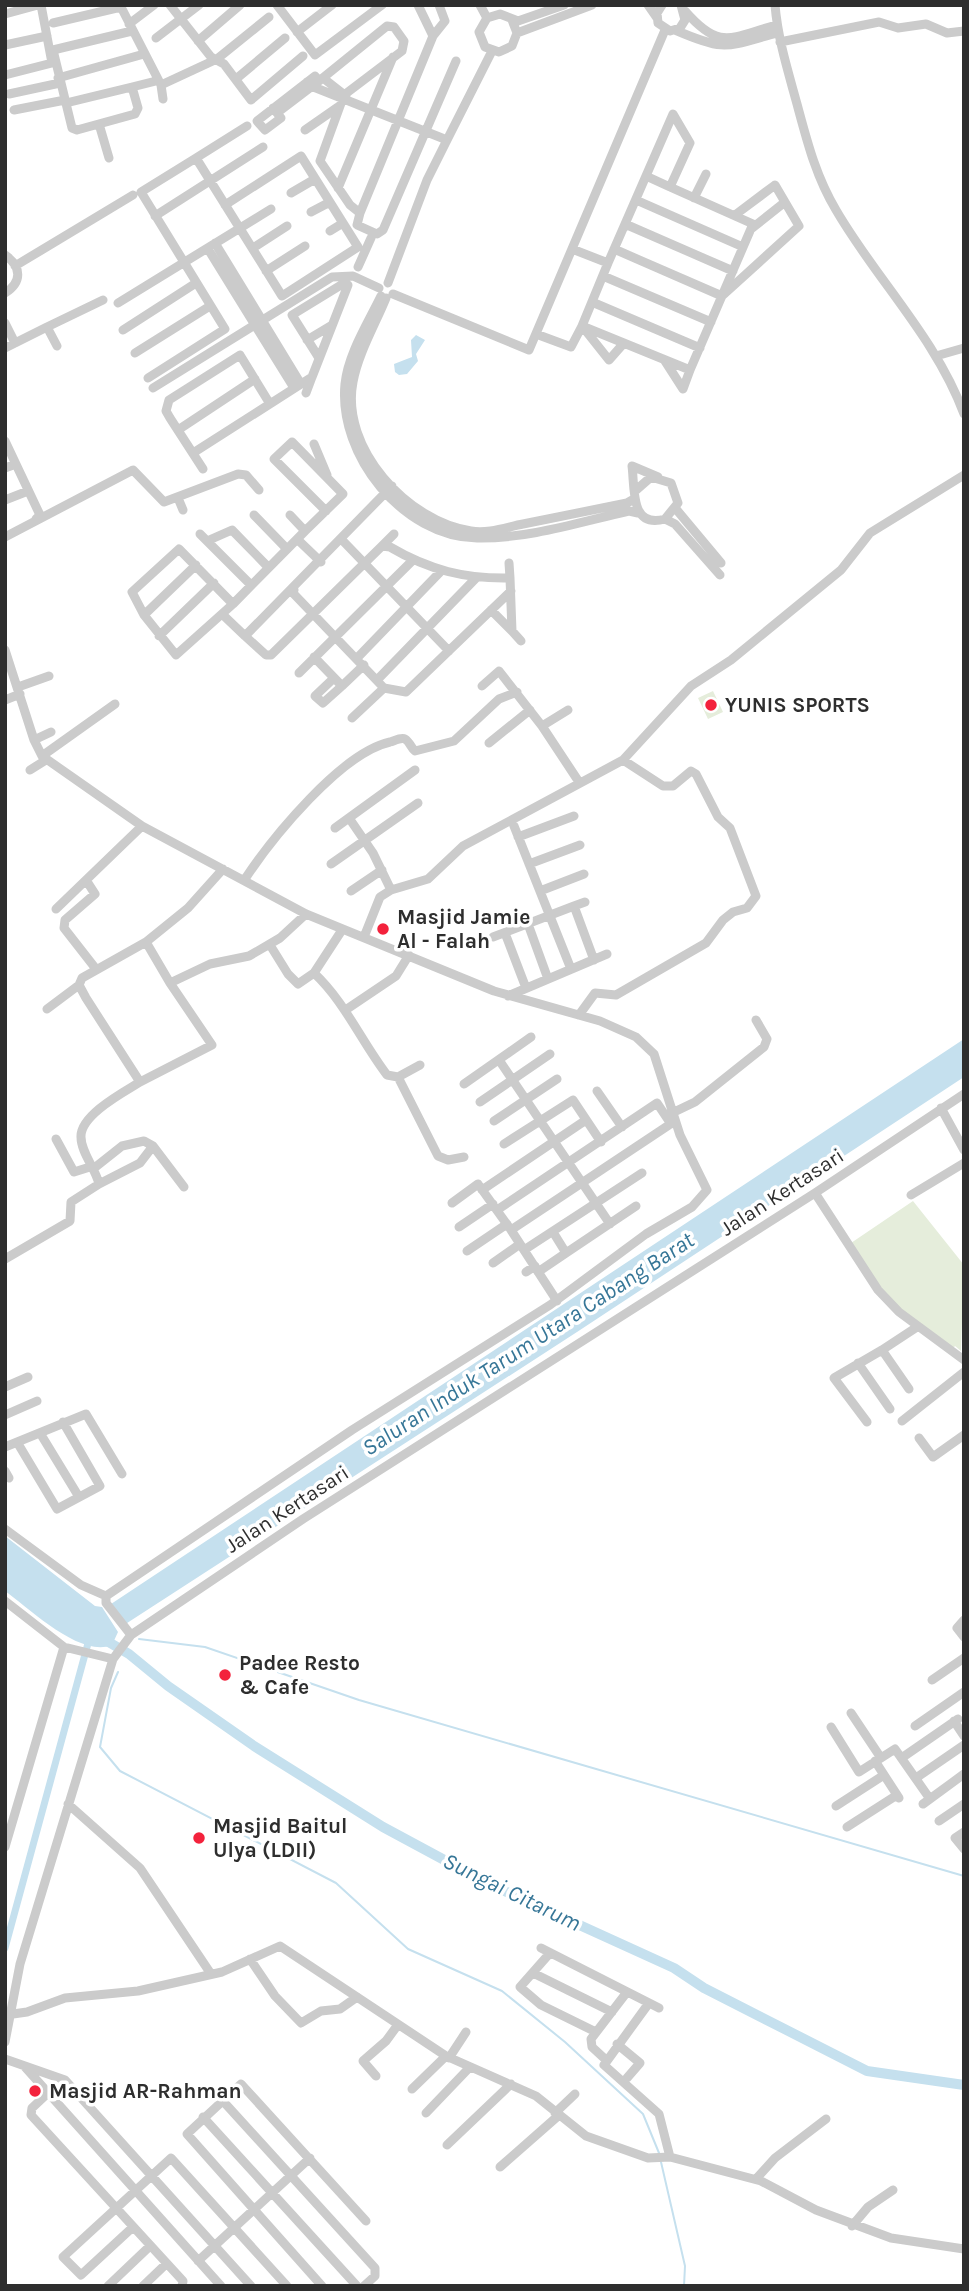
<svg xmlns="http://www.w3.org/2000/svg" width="969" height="2291" font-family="Karla,sans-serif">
  <rect width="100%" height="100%" fill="#fff"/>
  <path fill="#e5eddb" d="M713,691L723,712L708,719L698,698Z
    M913,1201L964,1265L961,1351L955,1346L951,1351L878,1290L851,1243Z"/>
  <path fill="#c5e0ee" d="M416,335L425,340L416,354L418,361L407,374L399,375L395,372L394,364L412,357L411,340Z
    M964,1039V1077L577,1332L124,1625L111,1604Z
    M5,1536L95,1606L102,1607L118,1632L112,1645C80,1658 30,1609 5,1591Z"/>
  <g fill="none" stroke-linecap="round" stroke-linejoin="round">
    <path stroke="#c5e0ee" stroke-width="2" d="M139,1639L205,1647L359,1700L964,1876
      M118,1672L111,1688L100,1747L120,1771L336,1883L408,1949L502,1991L565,2042L643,2114L659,2153
      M661,2162L685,2266L684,2286"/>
    <path stroke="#c5e0ee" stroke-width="7" d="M5,1948L90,1636"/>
    <path stroke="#c5e0ee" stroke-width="10" d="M100,1637L129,1654L168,1686L254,1746L383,1827L487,1883L674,1968L704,1988L867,2071L964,2085"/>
    <path stroke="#cbcbcb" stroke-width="9" d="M170,5L211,57L224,64L251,100L303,56
      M277,5L315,55L382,5
      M480,5L487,18
      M648,5L657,18
      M662,5L657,13L658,23L670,31L680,28L685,20L681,5
      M775,5C778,40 788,71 797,104C807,141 816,177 836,210C876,279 936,338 964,414
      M685,11C720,51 730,38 776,25
      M5,14L38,5
      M512,20L517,33L512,46L499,52L485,47L479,32L487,18L500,14L518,21L564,5
      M53,23L121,7L161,85L217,59L269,17
      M129,24L154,5
      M675,30C726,52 725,47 777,33
      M132,31L53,50L72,128L77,130L135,114L138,108L132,87L156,81
      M297,32L332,5
      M517,33L592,5
      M433,36L445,21L439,5
      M156,38L199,5
      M198,41L240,5
      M780,42L879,22L898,28L926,24L947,33L964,31
      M5,45L47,36
      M5,75L52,63L41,5
      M58,78L144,54
      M323,78L346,96
      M236,79L285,38
      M319,81L387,26L394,27L404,41L402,51L344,95L320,161L350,205L360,213L433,36L418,5
      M307,82L311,86L447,140L492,51
      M161,85L163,99
      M9,94L60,83
      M66,103L132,87
      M273,108L281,118L265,130L257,121L315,76L319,81L277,113
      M14,110L65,100
      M99,124L109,158
      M305,130L338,107
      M338,188L393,57
      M291,193L315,179
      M694,198L706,174
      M636,200L743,247
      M225,205L301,156L358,247L282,296L196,158L247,126
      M311,212L330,202
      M360,213L357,225L377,234L383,230L456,61
      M155,216L263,147
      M625,224L733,271
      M751,229L785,202
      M330,231L343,223
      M215,243L301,384
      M253,248L287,226
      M208,249L294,388
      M572,249L608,263L582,326L609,360L624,343
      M614,249L722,296L799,226L775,185L735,215
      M5,255C22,267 22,282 5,293
      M608,263L673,114L690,143L670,187L646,176
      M15,266L133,195
      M358,267L371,238
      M266,271L305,246
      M603,276L711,322
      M388,283L427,180L447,140
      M393,294L529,350L665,30
      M381,296C368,323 348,354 345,384C338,455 403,537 477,538C528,539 580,522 629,511L638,513
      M386,298C375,325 358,354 353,382C340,448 408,522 471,531C488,534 507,527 523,524C558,517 593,510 627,503L634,499
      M592,302L700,348
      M118,303L271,209
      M5,323L15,343
      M47,327L103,300
      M123,330L196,283
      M536,334L571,347L582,326L690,370L753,224L670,187
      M307,340L332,325
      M5,348L47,327L57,346
      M135,353L210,306
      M936,356L964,348
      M665,361L683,389L690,370
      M148,378L225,329L141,192L196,158
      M153,388L332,277L353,276L379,288
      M306,393L312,377
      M178,430L255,379
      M5,441L40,515L36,519
      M314,444L327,475
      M193,453L312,377L348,285H341L292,315L319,358
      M5,468L16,464
      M203,469L170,418L166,411L169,400L240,355L270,404
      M392,486L245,636L266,655H271L382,546L390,547C429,570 465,579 510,578L512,631L491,610
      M635,491L651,477L671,483L678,503L665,519C630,529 635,489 632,466L658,477
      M178,498L183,510
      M5,500L28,491
      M676,509L721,563
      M254,515L287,549
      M665,519L675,524L720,575
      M305,531L343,494L292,442L274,459L326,511
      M200,534L251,585
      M5,537L133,470L164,502L238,474L246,475L259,490
      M297,539L321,562
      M207,541L232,530L268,567
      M344,542L449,651
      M382,546L394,534
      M509,563L510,578
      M294,590L291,591L384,688L406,692L511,591
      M233,604L179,549L132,592L144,615L176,655L233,604L305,531L290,515
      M222,614L245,636
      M144,615L196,565
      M512,631L521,641
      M159,636L214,583
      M5,650L34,740L42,756L142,826L306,914L494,991L600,1021L636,1037L654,1054L680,1135L707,1190L692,1207L646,1234L550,1305L352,1430L106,1596V1603L131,1635
      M314,657L342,686L364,665
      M357,658L440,572
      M299,673L413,560
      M334,678L315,696L323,703L342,686
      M378,679L476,578
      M482,686L499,671L542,726L579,782
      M18,687L49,676
      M5,700L20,694
      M352,718L384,688
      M542,726L568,710
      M34,740L51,732
      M489,743L530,710
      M42,756L115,704
      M30,770L46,760
      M349,818L373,853L391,890
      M514,826L571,969
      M335,828L415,770
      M518,837L574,816
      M331,864L418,803
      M529,864L580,845
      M245,879C272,838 341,753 390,742C394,741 401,737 405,739C410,742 411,748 415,751L454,741L499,699L517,692
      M86,880L95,894L65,920L64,928L96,969
      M351,891L382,870
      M540,891L584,874
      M574,906L585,902
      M56,909L142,826
      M528,924L548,979
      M505,933L526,988
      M364,937L380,897L391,890L428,879L463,846L623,760L691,686L731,660L841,570L870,533L964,475
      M493,937L574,906L594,960
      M146,942L170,983L210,964L249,956L280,938L306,914
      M270,945L288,974L298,984L314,973L342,930
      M314,973C345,1002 361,1041 387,1075L398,1077L420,1065
      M508,996L607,954
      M47,1009L79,985
      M347,1009L396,976L409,955
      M579,1015L595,993L616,995L706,943L723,920L733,912L747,908L756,896L730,828L718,817L696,774L691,771L673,786H663L623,760
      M499,1060L610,1224
      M398,1077L438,1156L448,1160L464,1157
      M140,1082L212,1045L170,983
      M464,1084L531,1037
      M597,1091L622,1127
      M480,1102L550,1054
      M941,1108L964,1150
      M672,1113L695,1102L764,1047L767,1039L756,1020
      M494,1121L557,1079
      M56,1139L74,1172L93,1166
      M504,1144L573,1100L601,1142
      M93,1169L122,1146L144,1141L153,1146L184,1187
      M99,1184L140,1163L153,1146
      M482,1190L586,1120
      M815,1193L878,1290L899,1312L964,1360
      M911,1195L964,1163
      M452,1203L478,1184L511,1230
      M497,1210L657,1103L671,1124
      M459,1227L493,1204
      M553,1232L566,1253L636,1206
      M524,1250L642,1173
      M467,1251L507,1224
      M5,1259L70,1221L71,1202L99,1184C96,1169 81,1153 81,1137C80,1115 124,1092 140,1082L86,998L79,985L82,978L146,942L188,908L223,869
      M493,1263L520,1244
      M526,1272L535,1266
      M538,1272L566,1253
      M557,1301L511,1230L675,1121
      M858,1363L890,1409
      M5,1387L28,1377
      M909,1389L882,1350L917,1327
      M5,1415L37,1401
      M902,1421L964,1372
      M867,1422L834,1378L882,1350
      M40,1433L79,1497
      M919,1438L933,1457L964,1435
      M17,1442L57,1509L100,1486L63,1422
      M5,1447L86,1414L122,1474
      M5,1471L9,1478
      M5,1529L81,1585L106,1596
      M5,1601L64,1647L113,1659
      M964,1620L957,1628L964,1637
      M932,1680L964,1658
      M851,1713L881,1758
      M954,1721L964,1736
      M915,1726L964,1692
      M831,1727L859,1772L895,1749L930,1799
      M903,1757L958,1719
      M875,1761L899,1798
      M916,1778L964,1745
      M68,1804L140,1868L211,1974
      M923,1804L964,1774
      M836,1806L884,1775
      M939,1821L964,1804
      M847,1827L897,1795
      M964,1832L955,1838L964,1849
      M5,1847L64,1647
      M541,1948L659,2008
      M550,1953L520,1987L541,2005L596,2032
      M250,1959L275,1996L301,2023L321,2011L340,2009L357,1997
      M533,1973L612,2012
      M649,2003L604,2065L659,2114L670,2157
      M13,2014L27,2012L65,1998L138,1991L222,1972L280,1946L446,2056L536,2096L586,2136L648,2158L670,2157L761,2181L816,2210L891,2238L964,2249
      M5,2042L20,1964L113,1659L131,1635L303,1519L815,1193L964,1094
      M617,2044L640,2063L627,2078
      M449,2058L466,2032
      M5,2059L65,2080L251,2286
      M605,2059L592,2047L591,2039L627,1992
      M25,2067L221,2286
      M376,2076L363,2061L386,2041L397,2026
      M412,2089L446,2056
      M48,2093L32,2108L31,2115L183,2281L182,2286
      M222,2100L375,2268V2276L364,2286
      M426,2113L470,2067
      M555,2113L575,2094
      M203,2117L357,2286
      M447,2145L511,2084
      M500,2167L558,2116
      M756,2179L775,2158L826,2119
      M852,2226L868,2207L893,2190
      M133,2227L81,2275L63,2257L171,2158L287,2286
      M198,2261L310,2158
      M108,2286L150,2246
      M143,2286L166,2264
      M322,2286L187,2134L241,2084L366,2221"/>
  </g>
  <g fill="#f3223c" stroke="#fff" stroke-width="2.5">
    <circle cx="711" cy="705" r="7"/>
    <circle cx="383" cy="929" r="7"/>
    <circle cx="225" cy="1675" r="7"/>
    <circle cx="199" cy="1838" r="7"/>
    <circle cx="35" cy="2091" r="7"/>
  </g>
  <g text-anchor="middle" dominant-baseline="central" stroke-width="7" stroke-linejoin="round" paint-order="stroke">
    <g font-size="21" font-weight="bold" fill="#2e2e2e" stroke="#fff" text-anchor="start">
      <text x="725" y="705">YUNIS SPORTS</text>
      <text x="397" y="917">Masjid Jamie<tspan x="397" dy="24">Al - Falah</tspan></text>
      <text x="239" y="1663">Padee Resto<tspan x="239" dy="24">&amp; Cafe</tspan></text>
      <text x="213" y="1826">Masjid Baitul<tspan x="213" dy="24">Ulya (LDII)</tspan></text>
      <text x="49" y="2091">Masjid AR-Rahman</text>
    </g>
    <g font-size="21" fill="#2e2e2e" stroke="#fff">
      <text transform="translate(782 1192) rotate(-33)">Jalan Kertasari</text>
      <text transform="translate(287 1509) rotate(-33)">Jalan Kertasari</text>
    </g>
    <g font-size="23" font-style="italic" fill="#367697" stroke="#fff">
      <text transform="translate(528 1344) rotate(-33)">Saluran Induk Tarum Utara Cabang Barat</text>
      <text transform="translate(512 1892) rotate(26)">Sungai Citarum</text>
    </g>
  </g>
  <rect width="969" height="2291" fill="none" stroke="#2e2e2e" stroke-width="14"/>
</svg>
